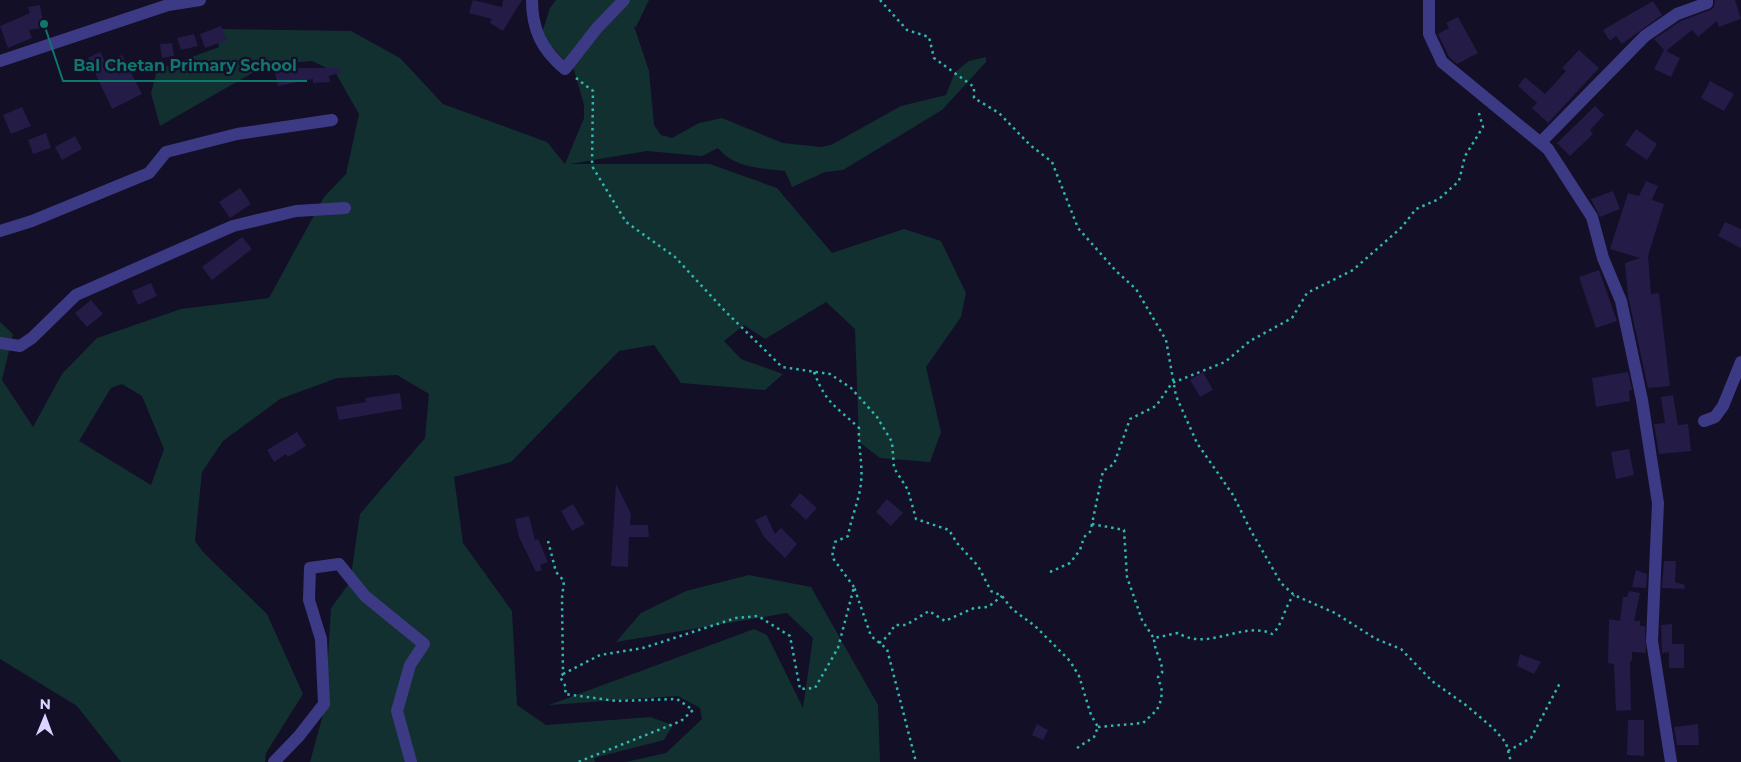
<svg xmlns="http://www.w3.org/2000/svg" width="1741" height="762" font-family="Montserrat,sans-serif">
  <rect width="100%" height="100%" fill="#130f26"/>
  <path fill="#12302f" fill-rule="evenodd" d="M556,0H649L636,27L634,26L649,71L654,125L661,135L672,138L699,123L722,118L783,143L820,147L831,145L901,106L946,95L955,72L969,61L986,57V62L942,110L843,170L825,172L792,187L785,171C760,168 734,168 718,148L702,156L647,151L570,164H710L777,188L832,253L904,229L941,241L966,293L961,317L926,367L941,432L930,462L880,458L859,442L855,329L826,302L765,339L744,325L724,341L741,359L783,374L765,390L681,383L654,345L619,351L511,462L454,477L463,543L512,611L517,705L546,725L650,717L673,725L664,740L594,758L595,762H310L325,707L331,608L350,582L360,514L425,438L429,394L397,375L337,378L280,399L223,441L202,472L195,541L203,552L267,614L303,694L266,753L265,762H121L77,706L0,659V322L13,334L2,380L33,427L62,374L97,338L181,309L269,298L324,197L346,174L359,114L335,72L312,61L266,65L160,126L151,93L157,70L219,47L215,29L351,31L400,58L443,104L547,142L565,164L584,118V105L574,70L548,43L542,33L550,8ZM122,384L142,396L164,449L151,485L79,441L111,388Z
    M749,575L811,587L878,705L880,762H626L666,753L702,719L700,708L678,696L549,705L754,629L767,635L803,708L813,638L787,613L616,642L641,613L686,591Z"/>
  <path fill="#241b47" d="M473,0L502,7L503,0H522L503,31L490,23L492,19L469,13Z
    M1715,0H1735L1741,19L1719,27L1717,21L1698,37L1692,30L1666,51L1680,58L1671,77L1654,69L1664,50L1654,39L1681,21L1710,10L1714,7Z
    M1653,1L1662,15L1622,44L1616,36L1610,41L1603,30Z
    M40,5L44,28L29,30L32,38L8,48L0,26L30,13L28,7Z
    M1458,17L1478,53L1457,64L1449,57L1438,34L1449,28L1446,23Z
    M221,26L227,40L205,48L200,34Z
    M194,34L198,46L181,50L177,38Z
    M172,43L174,56L162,58L160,44Z
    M1579,50L1599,68L1548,123L1532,108L1537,103L1518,86L1525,77L1545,94L1566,71L1562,68Z
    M100,52L106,63L122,55L142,94L112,109L88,58Z
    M301,68H340V73L329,76L330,82L313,83V79L278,86L275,73Z
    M1710,81L1734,94L1724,111L1701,98Z
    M1595,106L1604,115L1590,130L1593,134L1570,156L1557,143Z
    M22,107L31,126L11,134L3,115Z
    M1636,129L1657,144L1647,160L1625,145Z
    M46,133L51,148L33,154L28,140Z
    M75,136L82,149L62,160L55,147Z
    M1646,181L1658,186L1652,200L1664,204L1648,256L1651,294L1659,293L1670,386L1648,388L1628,296L1625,263L1640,258L1610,249L1628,193L1639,196Z
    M240,188L251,204L230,218L219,202Z
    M1613,191L1620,209L1600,217L1591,199Z
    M1725,222L1741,229V248L1718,236Z
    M242,237L252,249L212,280L202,267Z
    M1599,270L1617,321L1596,328L1579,277Z
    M151,283L157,296L138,305L132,291Z
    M91,300L103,314L87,327L75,313Z
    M1203,372L1213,390L1200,397L1190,380Z
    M1628,372L1632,390L1629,391L1630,401L1596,407L1592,378Z
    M400,393L402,409L339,420L336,407L366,402L365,398Z
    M1673,395L1678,425L1688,424L1691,451L1659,454L1654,424L1665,423L1661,397Z
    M297,432L306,446L288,457L286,454L274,462L267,450Z
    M1629,449L1634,475L1616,479L1611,452Z
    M616,484L631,514L630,525H648L649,537H629L628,567L611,566Z
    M800,493L817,508L806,520L790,505Z
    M887,499L903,513L891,526L876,512Z
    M573,504L585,524L572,531L561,511Z
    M766,515L775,534L781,528L797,544L785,558L764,537L755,520Z
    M529,516L535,540L538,539L548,562L540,565L542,570L536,572L519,537L515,519Z
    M1664,561H1676L1675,582L1685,585L1684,589L1662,588Z
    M1636,570L1647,574L1646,588L1632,587Z
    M1629,591L1640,593L1634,621H1640V626H1645L1646,653L1632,652V660L1630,662L1631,710L1616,711L1614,664L1608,663L1609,619L1620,621L1623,597H1627Z
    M1672,624V644H1684V668H1669V652L1662,653L1661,625Z
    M1520,654L1541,662L1534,674L1517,666Z
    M1628,720H1644V756L1627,755Z
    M1037,724L1048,730L1043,740L1032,735Z
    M1698,724L1699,745H1677L1674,727Z"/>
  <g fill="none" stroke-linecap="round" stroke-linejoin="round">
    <path stroke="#2fb8b0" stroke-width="2.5" stroke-dasharray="2.5 4" stroke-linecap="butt" d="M880,0L907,30L929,37L934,58L974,87V98L999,113L1030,145L1052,162L1078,228L1116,271L1136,289L1166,340L1176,396L1197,443L1233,495L1251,531L1281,583L1294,595L1335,613L1376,639L1401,649L1432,681L1467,706L1494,729L1506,743L1511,762
      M576,78L593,91L592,166L626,222L675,257L724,310L782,367L830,374L851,388L877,417L892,442L894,468L908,490L916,519L949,530L957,543L978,566L991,591L1002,596L1012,609L1035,626L1070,661L1079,676L1091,715L1098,727L1094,737L1077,748
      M814,372C826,404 836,406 859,428C858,447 863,464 861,483C859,501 851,518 848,536L835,542L832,557L854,587
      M548,541L556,572L564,581L562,598L563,674L560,677L566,687L565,694L616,701L677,699L693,710L681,721L578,762
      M1050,572L1070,563L1080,550L1084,537L1090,532L1092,524
      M1153,637L1142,620L1127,577L1124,530L1092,524L1103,471L1114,464L1130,419L1156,406L1172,383L1225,362L1250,341L1292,318L1307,293L1353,270L1402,227L1416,209L1439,199L1459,181L1465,156L1483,127L1478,110
      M879,643L888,636L895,625H906L929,611L945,621L974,608L988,607L1002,596
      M563,674L600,655L643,648L736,618L758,616L790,636L800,689L815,688L838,648L854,587L871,636L887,649L916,762
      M1098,727L1143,723L1157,710L1161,700L1162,691L1158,677L1162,673C1163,660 1154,652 1154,638L1178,633C1208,652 1244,620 1272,634C1282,627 1285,605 1294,595
      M1508,751L1531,738L1561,681"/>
    <path stroke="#3d3a85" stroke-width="12" d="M532,0C532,30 542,50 565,69L597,28L624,0
      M1429,0V34L1442,62L1548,149L1592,217L1603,258L1621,301L1642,400L1658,503L1652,641L1671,762
      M0,61L168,5L200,0
      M1541,142L1645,36L1677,14L1707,3V0
      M0,231L32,221L149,173L166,152L237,134L332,120
      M0,343L20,346L32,338L76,295L233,226L296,211L345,208
      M1704,421L1715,417L1723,406L1741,362
      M274,762L299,736L324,704L321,639L309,600L310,568L339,564L365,596L424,644L410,665L397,711L411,762"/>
  </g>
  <path fill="none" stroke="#0f766e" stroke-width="2" d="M44 24L63 81H307"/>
  <circle fill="#0f766e" stroke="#130f26" stroke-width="2" cx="44" cy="24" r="5"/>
  <g font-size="16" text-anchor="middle" font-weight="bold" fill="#0f766e" stroke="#130f26" stroke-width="4.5" stroke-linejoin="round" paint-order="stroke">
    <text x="185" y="71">Bal Chetan Primary School</text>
  </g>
  <g transform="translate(45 717) rotate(1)" stroke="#130f26" stroke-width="4" paint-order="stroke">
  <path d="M0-4L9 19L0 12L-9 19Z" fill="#d9d4ff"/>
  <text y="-8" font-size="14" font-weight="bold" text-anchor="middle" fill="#d9d4ff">N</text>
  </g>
</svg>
